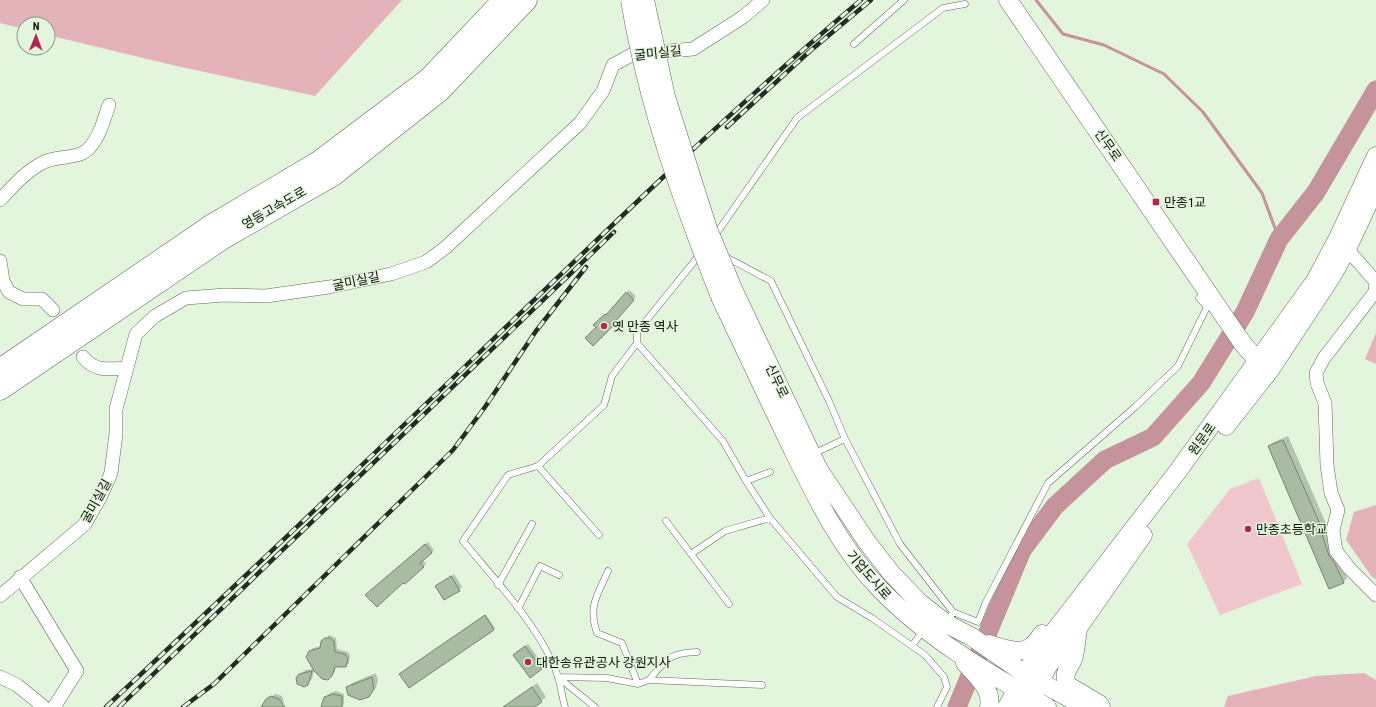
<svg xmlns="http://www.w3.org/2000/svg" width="1376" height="707" font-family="'Roboto Condensed','Noto Sans KR',sans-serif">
  <rect width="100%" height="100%" fill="#e3f5dd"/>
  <path fill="#f0c7cd" d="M1259,478L1302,584L1220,615L1187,544L1230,489Z"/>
  <path fill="#e4b2b9" d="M0,0H402L315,96L168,64L48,35V24H24V29L0,23Z
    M1376,333V364L1365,359Z
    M1376,505V579L1372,577L1346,540L1354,512Z
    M1364,673L1376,680V707H1224L1228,696L1316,676Z"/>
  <path fill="#0003" d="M629,290L636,296L616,319L617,320L593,345L597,327L595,325L608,312L609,313Z
    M1288,436L1328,528L1326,529L1334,551L1339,558L1347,578L1343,582L1269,446L1274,442Z
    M428,542L434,550L423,560L426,564L423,567L403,581L369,592Z
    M454,574L462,587L459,590L437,586Z
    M486,615L495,628L494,629L410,687L402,673Z
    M329,635L336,638L337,649L348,652L350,655L349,663L346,666H336L335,672L327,679L314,671L312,679L306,685L297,678L305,670L313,669L310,651L313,648L321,646Z
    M528,644L544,666L541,669L517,652Z
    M376,673L378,680L376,688L364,698L356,699L348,695L347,688L352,683Z
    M537,683L546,697L541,701L533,707H511L509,704L514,699Z
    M336,691L344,694V704L342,707H323V701L327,696L330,693Z
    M275,694L282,696L284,703L281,707H265L267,700Z"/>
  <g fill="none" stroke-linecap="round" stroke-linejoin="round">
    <path stroke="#c4939b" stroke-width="3" d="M1036,0L1063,34L1104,45L1164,74L1203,112L1262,193L1279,239"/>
    <path stroke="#c4939b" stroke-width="19" d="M957,707L1022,550L1055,506L1105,460L1153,437L1201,383L1245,312L1279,239L1316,192L1376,90"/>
  </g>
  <path fill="#aabba3" stroke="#75856f" d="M626,292L634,300L614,323L615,324L593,346L585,338L596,327L593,325L605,314L606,315Z
    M1283,440L1324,533L1322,534L1329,556L1334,562L1344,583L1329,589L1268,446Z
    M425,544L432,553L420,563L424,567L405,584L403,583L377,607L365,595Z
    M451,576L460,591L444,600L435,586Z
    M485,615L494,630L409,688L399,674Z
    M325,638H330L334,641L335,652L345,654L348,658L346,667H335L332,676L328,680L322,679L314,671L306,657L309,651L320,648L321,641Z
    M525,646L542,669L530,678L513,655Z
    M312,671L308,685L304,687L297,684L296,678L299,674Z
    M372,677L374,689L369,697L360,700L348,695L346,687Z
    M532,687L542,702L535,707H503Z
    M333,694L342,696V707H321L324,697Z
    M271,696L279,699L285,707H261L266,699Z"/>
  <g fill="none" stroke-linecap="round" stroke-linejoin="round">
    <g stroke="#5d6c57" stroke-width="7">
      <path id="lane" d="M854,44L904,0
        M714,237L797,118L943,8L965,4
        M724,256L771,281L829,401L845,439L900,544L953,612L948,622
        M637,343L723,441L746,481L770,518L837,597L872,618L925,655L944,677L947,687L937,707
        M819,451L845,439
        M538,466L604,405L612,376L637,343V332L701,253
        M746,481L770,472
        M666,521L729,604
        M691,554L725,531L770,518
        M608,571C597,596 588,606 597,633L622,643L638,684
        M498,585L532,524
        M518,609L540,566L559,575
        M953,612L978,622L986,602L1048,483L1135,407L1178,366L1207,307L1199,298L1206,293
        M912,646L924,629
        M558,677L607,678L638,684L649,680L762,685
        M558,677L595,707
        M649,680C666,660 668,653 697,652
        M565,707C562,697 561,686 558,677C543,630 494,579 463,541L508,475L538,466L599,535"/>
    </g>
    <g stroke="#5d6c57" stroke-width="14">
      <path id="street" d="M0,200C13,186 26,171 44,162C58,155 80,160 90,147C100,136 104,119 109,105
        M1347,249L1376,282
        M0,261L3,281L9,292L23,299H42L53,310
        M1376,282L1375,292L1324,358L1316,373L1317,383L1325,403L1327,465L1331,493L1338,510L1333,530L1336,551L1349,568L1376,595
        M83,357C95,372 109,369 127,368
        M20,577L77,671L54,707
        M0,596L85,524L101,496L111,473L116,434V409L136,334L155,316L186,298L225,295L266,296L329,287L391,274L426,262L445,248L580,123L603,91L613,65L633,54L693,49L743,17L763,0
        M0,677L17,685L44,707"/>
    </g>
    <g stroke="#5d6c57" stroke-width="19">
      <path id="secondary" d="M1008,0L1243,344L1258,361L1267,368
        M734,291L819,470L867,542L892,574L920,603L947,624L972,637L1025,674L1086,707
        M721,299C743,345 765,391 787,438C813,491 838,546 880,589C927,638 988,673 1047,707
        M1226,426L1270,370L1332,276L1347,249L1376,187
        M1078,630C1076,639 1076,651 1073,659C1068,670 1063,673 1067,685L1099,704L1101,707
        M989,644C1000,648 1022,655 1032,646C1036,643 1039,638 1042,634
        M965,663C976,675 993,690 989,707
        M1007,707L1036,655L1178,471L1315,281L1338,238L1376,156
        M1026,707L1048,666L1078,628L1143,535"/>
    </g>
    <g stroke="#5d6c57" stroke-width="23">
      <path id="highway" d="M0,370L211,226L319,162L429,79L504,0
        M0,389L223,238L333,175L439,91L526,0"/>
    </g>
    <use href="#lane" stroke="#fff" stroke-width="6"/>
    <use href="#street" stroke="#fff" stroke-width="13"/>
    <use href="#secondary" stroke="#fff" stroke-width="18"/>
    <use href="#highway" stroke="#fff" stroke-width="22"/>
    <g stroke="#252c23" stroke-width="4.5">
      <path id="rail" d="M727,127L810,51L871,0
        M106,707C231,590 355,472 479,353C604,233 728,112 861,0
        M119,707L614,232
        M183,707L214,684L453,450L485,407L536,331L586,267"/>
    </g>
    <use href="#rail" stroke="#e3f5dd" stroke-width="3" stroke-dasharray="9" stroke-linecap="butt"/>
    <g stroke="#5d6c57" stroke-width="19" stroke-linecap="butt">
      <path id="secondary-bridge" d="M630,0C647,103 682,202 721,299
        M645,0L666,97L708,229L734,291"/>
    </g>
    <use href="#secondary-bridge" stroke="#fff" stroke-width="18"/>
  </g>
  <g fill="#b42452" stroke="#e3f5dd" stroke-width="1.5">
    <rect x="1152" y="198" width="8" height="8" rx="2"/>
    <circle cx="604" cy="326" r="4"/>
    <circle cx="1248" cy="529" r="4"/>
    <circle cx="528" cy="662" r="4"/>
  </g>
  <g text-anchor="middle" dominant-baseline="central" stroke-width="3" stroke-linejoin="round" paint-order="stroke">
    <g font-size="13" fill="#0f150d" stroke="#e3f5dd">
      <text transform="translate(658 53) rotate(-6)">굴미실길</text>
      <text transform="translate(1108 145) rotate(55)">신무로</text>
      <text transform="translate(274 208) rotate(-30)">영동고속도로</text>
      <text transform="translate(356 281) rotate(-12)">굴미실길</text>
      <text transform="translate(777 381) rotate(65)">신무로</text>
      <text transform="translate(1202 439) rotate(-54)">원문로</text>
      <text transform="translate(96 501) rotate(-61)">굴미실길</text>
      <text transform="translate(869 575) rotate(49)">기업도시로</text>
    </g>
    <g font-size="13" fill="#0f150d" stroke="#e3f5dd" text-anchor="start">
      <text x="1164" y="202">만종1교</text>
      <text x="612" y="326">옛 만종 역사</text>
      <text x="1256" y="529">만종초등학교</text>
      <text x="536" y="662">대한송유관공사 강원지사</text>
    </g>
  </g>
  <g transform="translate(36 36) rotate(1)"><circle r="19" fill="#e3f5dd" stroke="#8e9b8a"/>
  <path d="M0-3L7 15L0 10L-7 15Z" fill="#b42452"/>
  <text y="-6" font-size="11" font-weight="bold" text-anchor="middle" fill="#0f150d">N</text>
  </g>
</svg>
